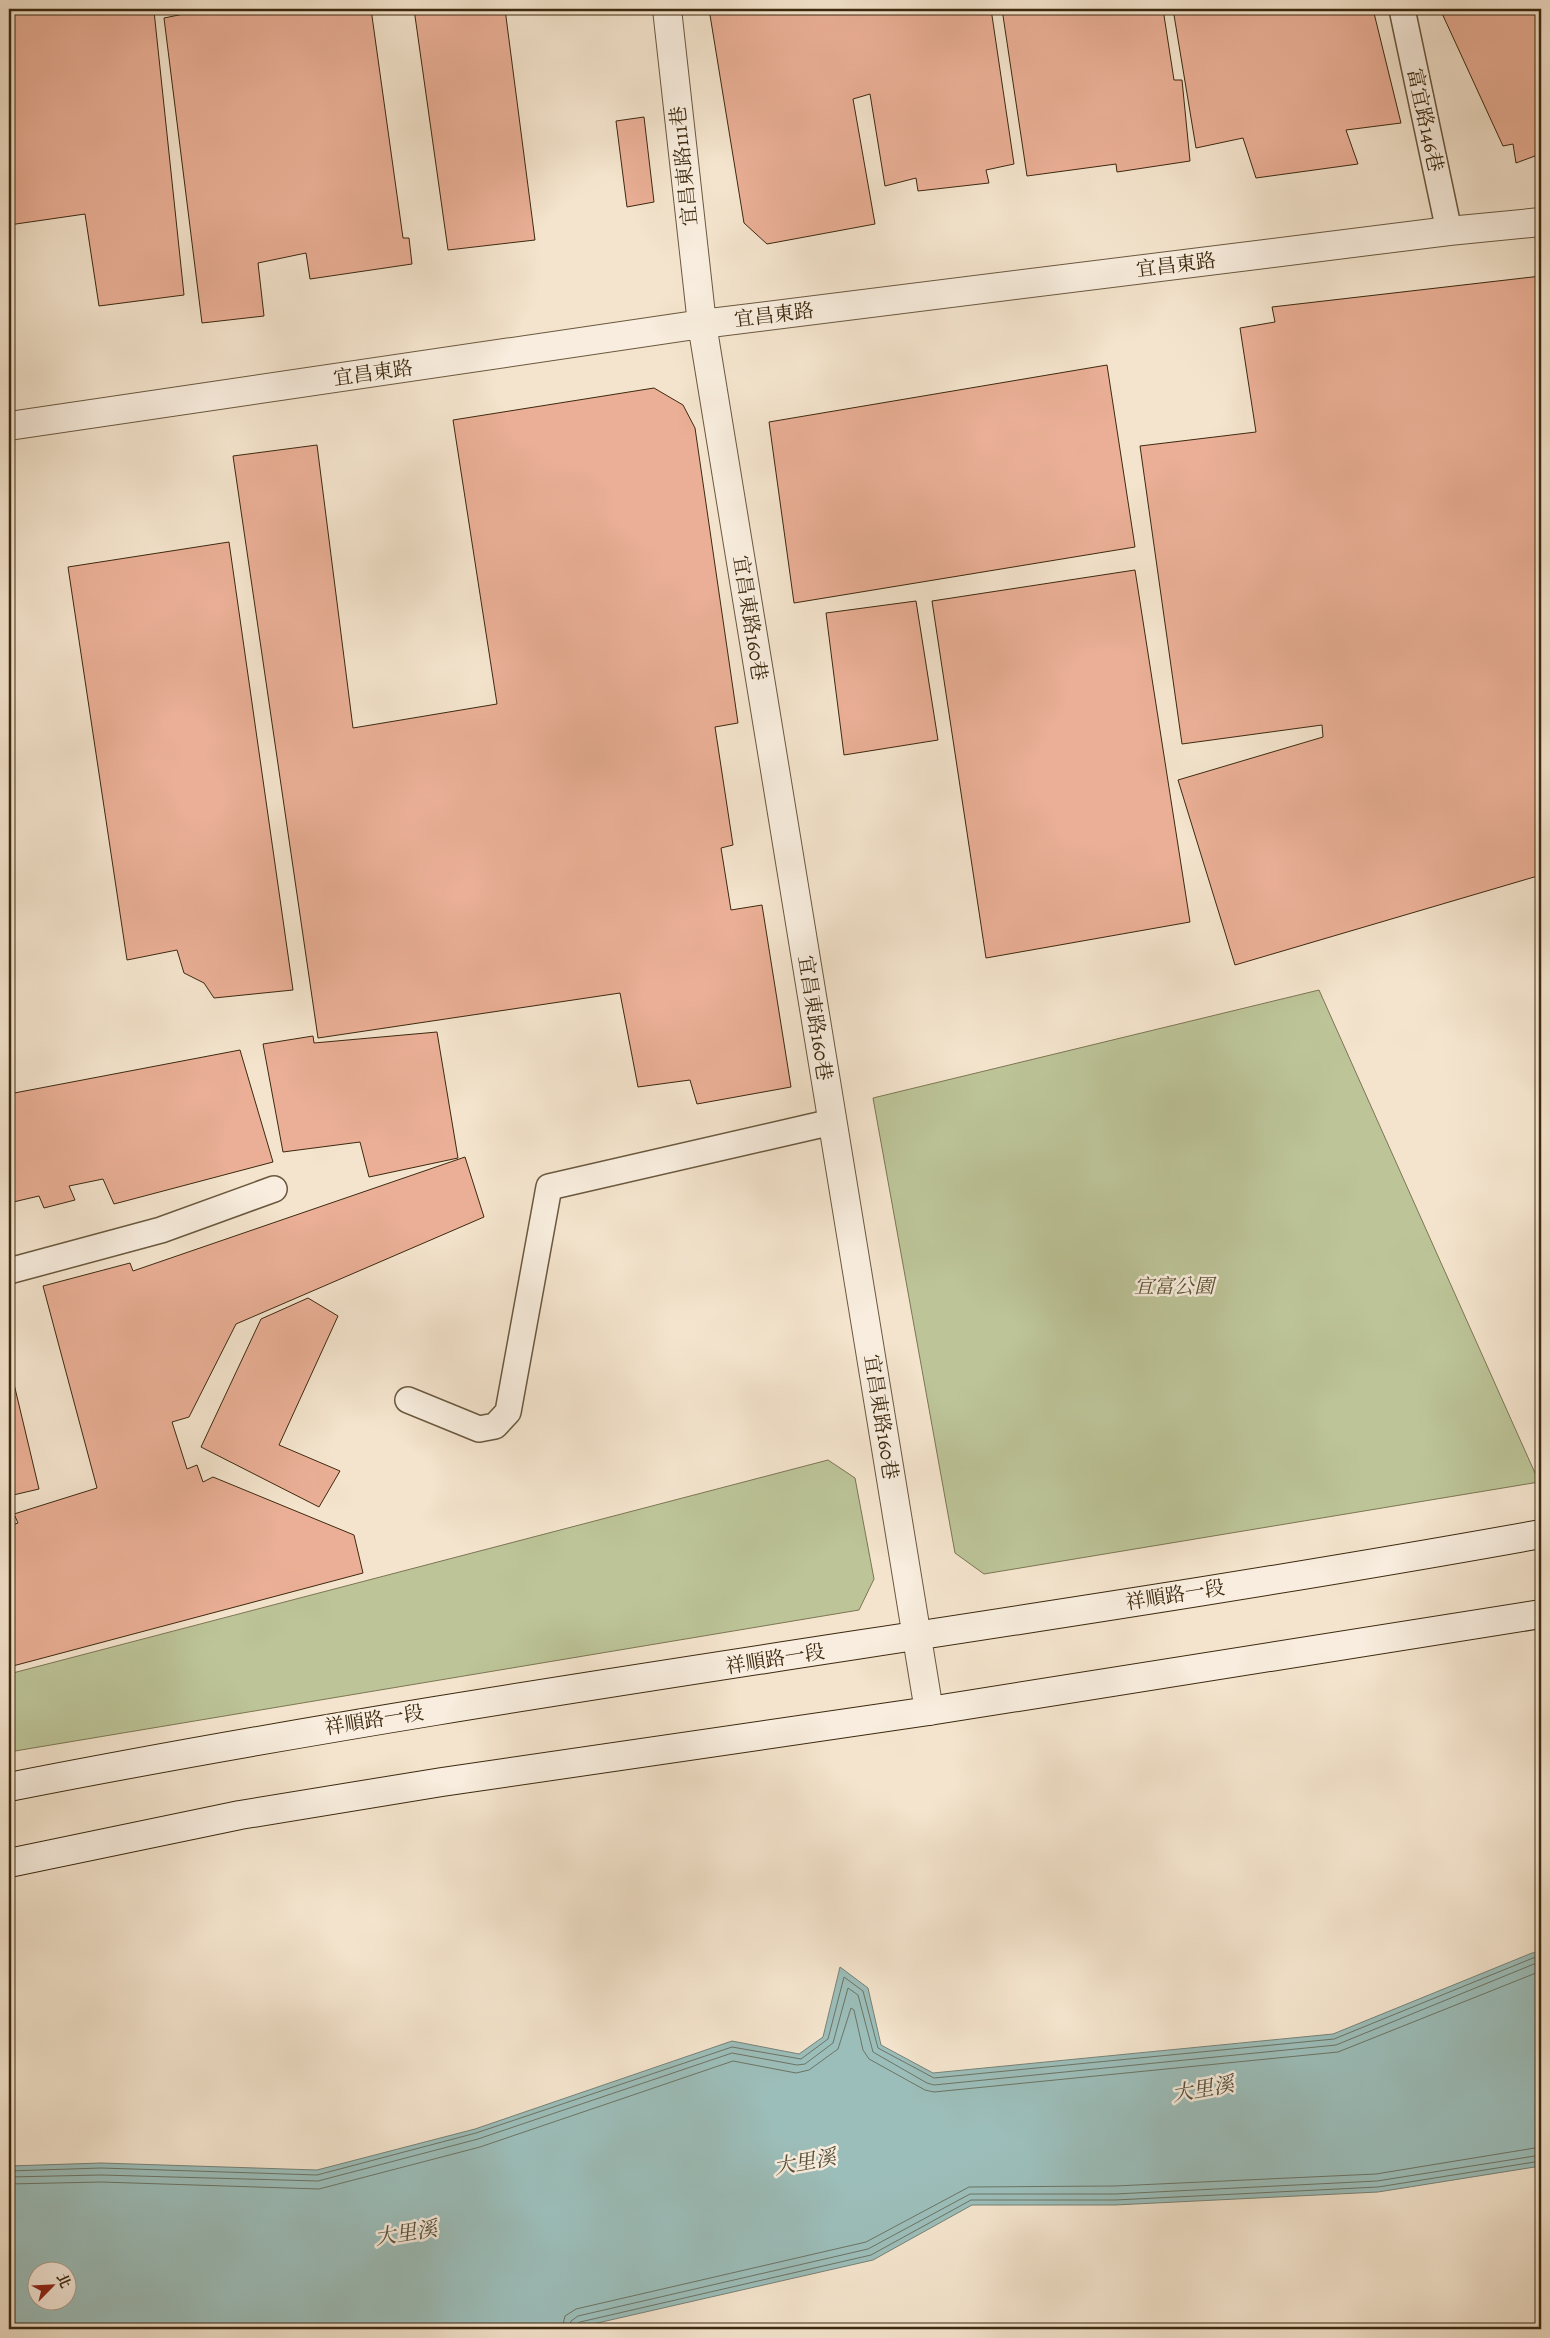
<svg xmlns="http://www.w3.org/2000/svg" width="1550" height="2338" font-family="Alegreya,'Noto Serif TC',serif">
  <rect width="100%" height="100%" fill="#f4e4cd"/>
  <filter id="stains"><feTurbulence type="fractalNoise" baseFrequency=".004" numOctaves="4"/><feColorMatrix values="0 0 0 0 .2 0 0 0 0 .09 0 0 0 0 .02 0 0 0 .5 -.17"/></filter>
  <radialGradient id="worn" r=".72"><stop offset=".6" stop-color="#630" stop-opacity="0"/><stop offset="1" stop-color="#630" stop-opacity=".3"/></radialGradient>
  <path fill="#bcc498" stroke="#7c7654" d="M1319,990L1539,1482L984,1574L955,1553L873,1098Z
    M828,1460L855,1478L874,1579L859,1610L9,1752V1674Z"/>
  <path fill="#9cbeba" stroke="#768276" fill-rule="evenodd" d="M1541,1952V2166L1378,2192L1115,2205H972L873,2260L571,2329H9V2166L101,2163L317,2170L475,2129L732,2041L799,2054L823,2037L840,1967L868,1988L881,2045L933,2073L1333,2034L1532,1953ZM38,2270H68V2300H38Z"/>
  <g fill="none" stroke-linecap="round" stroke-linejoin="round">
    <path stroke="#6c7464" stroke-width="1" d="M9,2171L101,2168L317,2175L476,2133L732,2047L801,2059L828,2039L844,1977L863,1991L878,2048L934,2078L1334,2039L1533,1958L1541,1957
      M9,2177L101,2175L318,2181L478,2139L732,2053L797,2065L805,2064L833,2043L848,1988L858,1995L873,2052L927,2083L934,2085L1336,2045L1534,1964H1541
      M9,2184L101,2182L319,2189L480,2147L733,2061L796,2073L809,2070L838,2049L851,2008L854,2010L863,2050L869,2059L925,2090L934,2092L1338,2052L1541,1971
      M562,2329L565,2316L576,2309L866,2242L969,2187L1115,2186L1376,2174L1541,2147
      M569,2329L571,2321L578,2316L868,2249L970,2194H1115L1377,2181L1541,2155
      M576,2329L577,2324L580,2322L871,2255L971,2200H1115L1378,2187L1541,2161"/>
  </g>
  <path fill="#eaaf96" stroke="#3c290f" d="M9,9H169L154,11L184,295L99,306L85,214L9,225Z
    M208,9H371L403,238H409L412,264L310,279L306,253L258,263L264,316L202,323L164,18Z
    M414,9H505L535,240L448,250Z
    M709,9H991L1014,164L986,170L989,183L918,191L916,178L885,186L870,94L853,99L875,224L767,244L744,223Z
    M1002,9H1163L1174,80H1182L1190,161L1117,172L1116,164L1027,176Z
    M1173,9H1373L1401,123L1346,130L1358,164L1256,178L1243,138L1196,148Z
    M1440,9H1541V144H1538L1535,156L1516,163L1513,144L1503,146Z
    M644,117L654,202L627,207L616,121Z
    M1541,276V875L1235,965L1178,780L1323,737L1322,725L1182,744L1140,446L1256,432L1240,328L1275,322L1272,307Z
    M1107,365L1135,547L794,603L769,422Z
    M654,388L683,405L695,428L738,723L715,727L733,845L721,848L731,910L762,905L791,1087L697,1104L690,1080L638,1087L620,993L318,1038L233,456L317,445L353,728L497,704L453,420Z
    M229,542L293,990L214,998L204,983L184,973L177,950L127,960L68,567Z
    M1135,570L1190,922L986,958L932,601Z
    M916,601L938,740L844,755L826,613Z
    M437,1032L458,1158L369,1177L360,1142L283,1152L263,1044L313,1036L314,1043Z
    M240,1050L273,1162L114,1204L103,1179L69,1186L75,1200L44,1208L39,1196L9,1203V1094Z
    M465,1157L484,1217L236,1324L189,1417L172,1422L187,1469L197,1465L203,1482L213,1477L354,1535L363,1573L9,1667V1526L18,1523L14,1514L97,1488L43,1286L130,1263L133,1271Z
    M308,1298L338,1316L279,1445L340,1471L319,1507L201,1447L261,1319Z
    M9,1363L39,1489L9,1496Z"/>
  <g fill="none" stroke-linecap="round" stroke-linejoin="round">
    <g stroke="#6a583e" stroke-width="28">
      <path id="lane" d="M1402,9L1449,231
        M9,1271L161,1230L274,1189
        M408,1400L479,1429L495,1426L508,1412L549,1187L832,1122"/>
    </g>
    <g stroke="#6a583e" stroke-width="30">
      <path id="street" d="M667,9L702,324L929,1711
        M9,426L702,324L1449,231L1541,222"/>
    </g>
    <g stroke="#3c290f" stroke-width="30">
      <path id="secondary" d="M9,1787C517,1687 1032,1626 1541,1534
        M9,1863L240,1815L442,1782L929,1711L1541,1614"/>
    </g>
    <use href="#lane" stroke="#f8edde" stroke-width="25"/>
    <use href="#street" stroke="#f8edde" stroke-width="28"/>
    <use href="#secondary" stroke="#f8edde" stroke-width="28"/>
  </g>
  <g text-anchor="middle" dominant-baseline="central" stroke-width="5" stroke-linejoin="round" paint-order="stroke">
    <g font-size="20" fill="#3c290f" stroke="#f8edde">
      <text transform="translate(1425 120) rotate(78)">富宜路146巷</text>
      <text transform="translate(684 166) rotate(-96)">宜昌東路111巷</text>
      <text transform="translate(1176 265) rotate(-7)">宜昌東路</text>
      <text transform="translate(774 315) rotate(-7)">宜昌東路</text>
      <text transform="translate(373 373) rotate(-8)">宜昌東路</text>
      <text transform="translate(750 618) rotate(81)">宜昌東路160巷</text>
      <text transform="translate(815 1018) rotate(81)">宜昌東路160巷</text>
      <text transform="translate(881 1417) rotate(81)">宜昌東路160巷</text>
      <text transform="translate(1175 1595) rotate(-9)">祥順路一段</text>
      <text transform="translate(775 1659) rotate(-9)">祥順路一段</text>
      <text transform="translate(374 1720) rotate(-9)">祥順路一段</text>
    </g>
    <g font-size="20" font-style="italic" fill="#5c5031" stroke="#f8edde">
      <text x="1174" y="1286">宜富公園</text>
    </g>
    <g font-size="21" font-style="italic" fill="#544e3a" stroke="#f8edde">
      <text transform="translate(1203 2089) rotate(-10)">大里溪</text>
      <text transform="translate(805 2162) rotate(-10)">大里溪</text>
      <text transform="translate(406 2233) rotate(-9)">大里溪</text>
    </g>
  </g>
  <rect width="1550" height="2338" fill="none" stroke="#f4e4cd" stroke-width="30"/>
  <rect x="10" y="10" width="1530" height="2318" fill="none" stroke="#3c290f" stroke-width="2.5"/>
  <rect x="15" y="15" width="1520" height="2308" fill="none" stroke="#3c290f"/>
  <g transform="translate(52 2286) rotate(66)"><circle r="24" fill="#f8edde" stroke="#ad9f8b"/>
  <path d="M0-4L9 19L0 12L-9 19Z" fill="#8f2418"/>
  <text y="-8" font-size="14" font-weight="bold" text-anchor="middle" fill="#3c290f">北</text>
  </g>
  <rect width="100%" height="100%" filter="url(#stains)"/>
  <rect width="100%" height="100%" fill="url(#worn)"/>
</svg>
